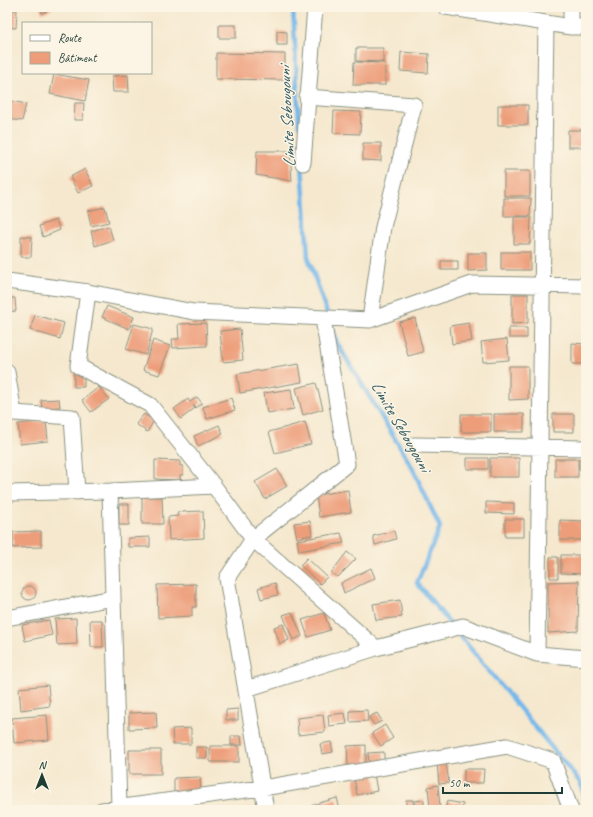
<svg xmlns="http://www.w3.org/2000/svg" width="593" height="817" font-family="Caveat,sans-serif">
  <rect width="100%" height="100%" fill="#fcf5e5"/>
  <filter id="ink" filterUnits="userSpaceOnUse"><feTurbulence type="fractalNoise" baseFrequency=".025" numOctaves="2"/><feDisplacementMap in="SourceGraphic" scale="8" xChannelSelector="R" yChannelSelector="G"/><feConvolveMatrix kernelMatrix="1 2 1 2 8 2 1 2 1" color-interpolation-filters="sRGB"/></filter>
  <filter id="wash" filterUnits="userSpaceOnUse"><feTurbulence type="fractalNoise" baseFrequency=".012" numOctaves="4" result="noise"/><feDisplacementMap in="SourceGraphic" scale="16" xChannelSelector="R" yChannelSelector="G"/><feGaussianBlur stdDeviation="0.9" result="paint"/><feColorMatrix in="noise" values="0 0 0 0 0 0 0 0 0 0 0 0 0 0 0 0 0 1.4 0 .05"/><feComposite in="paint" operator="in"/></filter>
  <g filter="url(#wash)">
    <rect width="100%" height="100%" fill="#f5e8ce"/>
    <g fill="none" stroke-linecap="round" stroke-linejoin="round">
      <path stroke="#75b8ea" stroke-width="4.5" d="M293,7L299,125
        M302,164L308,257L328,316
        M331,325L337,343L412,467L440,527L417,583L580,782L586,803"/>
    </g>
    <g id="blocks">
      <path fill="#ed9d79" d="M40,7H51L52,9L42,13Z
        M7,10H17L16,28L7,27Z
        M219,25H236V38H219Z
        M277,31L287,32V45H277Z
        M356,48H383V62L356,61Z
        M401,52L429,54L428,73L400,71Z
        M216,53L285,54V80L216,79Z
        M354,62L385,63V85H353Z
        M54,74L89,80L85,101L50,94Z
        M128,75L129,92H113L112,76Z
        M7,100L26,104L22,121L7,119Z
        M75,103H84L83,120H74Z
        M498,105H528V125H498Z
        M334,111L361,112L360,134L333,133Z
        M568,130H586V147H568Z
        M363,143H381V161L363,160Z
        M257,151H290L292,181L256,175Z
        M85,169L93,186L78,193L70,177Z
        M504,171H530V196H504Z
        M504,198H531L530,216H504Z
        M105,207L109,222L91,226L88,211Z
        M514,217H531L530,244H514Z
        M56,220L60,230L43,237L39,226Z
        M109,226L113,240L95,246L91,231Z
        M21,236L32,237L31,257H21Z
        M501,252H530V270H501Z
        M468,253H487V270L468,271Z
        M441,261H458V270H441Z
        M512,294H528V323L512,324Z
        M7,298H15L16,311L7,312Z
        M107,306L134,317L129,329L102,317Z
        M35,315L64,323L60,339L30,330Z
        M415,318L423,352L408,356L399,322Z
        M206,323L207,346L173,348L172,339H179L178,324Z
        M469,323L472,341L452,344L450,326Z
        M134,324L153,329L146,355L126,349Z
        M509,328H527V338H509Z
        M240,329L243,360L223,362L220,331Z
        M507,339L509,360L483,362L481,342Z
        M153,340L170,346L159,375L143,370Z
        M572,343L586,344V364H572Z
        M299,364L302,382L240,393L237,374Z
        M509,366H528V399L509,400Z
        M74,373H84V387H74Z
        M316,383L323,409L303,415L296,388Z
        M99,387L109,399L91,412L82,400Z
        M291,389L294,409L267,413L264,393Z
        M197,397L202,403L196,408L193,405L195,408L181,419L174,409L188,399L190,402Z
        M231,398L235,410L207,419L203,407Z
        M59,399L60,407L42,409L41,400Z
        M144,414L154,421L147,432L136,424Z
        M461,414H491V432H461Z
        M494,414H524V432H494Z
        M553,414H574V432H553Z
        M46,421L48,441L20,444L18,424Z
        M305,422L311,444L275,453L269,432Z
        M219,425L223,434L198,446L194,436Z
        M467,458H488V469H467Z
        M490,458H519V477H490Z
        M555,459H578V477H555Z
        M579,459H586V470H579Z
        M155,460L180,461V466H183V475H180V480L155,479Z
        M277,469L287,486L265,499L255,482Z
        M348,490L351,512L319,517L316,495Z
        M142,497H162L163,524H142Z
        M486,502L514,503V514L486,513Z
        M119,504H129V525H119Z
        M203,511L204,538L169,540L168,517L178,516L177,512Z
        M505,519H524V537H505Z
        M560,520L585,521V540H560Z
        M310,521L312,535L297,538L294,523Z
        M41,531V547L13,548V532Z
        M394,531L396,539L375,545L373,536Z
        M341,533L344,543L299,551L297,540Z
        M150,537V547H128V538Z
        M347,552L356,559L338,577L331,573Z
        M561,555H586V574L561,573Z
        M550,557H558V578H550Z
        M307,558L327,577L320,584L300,565Z
        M371,568L375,578L344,593L341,583Z
        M579,581L578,631L548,633V582Z
        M275,583L278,595L261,599L258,588Z
        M196,584V607H192V616L158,618L157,585Z
        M22 593a7 7 0 1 1 14 0a7 7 0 1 1-14 0Z
        M400,600L402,617L376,620L373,604Z
        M292,612L302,636L293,640L283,615Z
        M324,613L330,630L308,637L302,620Z
        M76,618L77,644L57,645L55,619Z
        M49,620L52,635L25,641L22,625Z
        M90,620H102L103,647H91Z
        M283,624L289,640L280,644L274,627Z
        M48,685L50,706L21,710L19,688Z
        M238,709V720H226V710Z
        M367,710L368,721L350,722V711Z
        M156,712L157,728L129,729V713Z
        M345,713L347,724L329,726L328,715Z
        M377,713L382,721L374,725L369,717Z
        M47,715L49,740L14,743L12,718Z
        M323,715L325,732L298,735L297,718Z
        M385,725L393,738L381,746L372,733Z
        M191,728V744H173L172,729Z
        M231,736H241L242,745H231Z
        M331,742L333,752L322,754L320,744Z
        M366,745V765L348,766L347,746Z
        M210,746H239V762H210Z
        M196,747H207V758H196Z
        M129,750H161V774H129Z
        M384,752V763L369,764L368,753Z
        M446,762L449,783L439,784L437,763Z
        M464,769H484L483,783H464Z
        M374,774L377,791L357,795L354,778Z
        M200,777L201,795L174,796V778Z
        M438,785L440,807L430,808L428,787Z
        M337,798L340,810H313L312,805Z
        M406,800H413L414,810H406Z
        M424,800V810H415V801Z
        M447,801L463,804L462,810H445Z"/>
    </g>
  </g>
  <g filter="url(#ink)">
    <use href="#blocks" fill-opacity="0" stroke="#8a9281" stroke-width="1"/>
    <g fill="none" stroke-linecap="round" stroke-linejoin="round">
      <g stroke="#8a9281" stroke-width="17">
        <path id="street" d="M446,7L571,27H586
          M571,27V7
          M307,97L414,105L383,227L370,320
          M303,163L315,7
          M7,281L88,292L194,312L370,320L472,284L586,286
          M88,292L78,366L150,405L214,486L253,539L376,648
          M7,372L14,413L72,417L77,492
          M414,445L586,448
          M110,491L119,808
          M7,493L110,491L214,486
          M7,618L113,598
          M537,654L546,23
          M246,689L376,648L463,626L537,654L586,658
          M102,810L275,786L507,746L553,761L571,810
          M266,810L227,578L253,539L347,464L323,319"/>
      </g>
      <use href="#street" stroke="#fff" stroke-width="15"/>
    </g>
  </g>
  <g text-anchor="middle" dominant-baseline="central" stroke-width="3" stroke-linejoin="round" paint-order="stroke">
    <g font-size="17" font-style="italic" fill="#345c62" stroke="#fcf5e5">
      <text transform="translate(287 117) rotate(-93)">Limite Sebougouni</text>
      <text transform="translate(401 426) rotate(60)">Limite Sebougouni</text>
    </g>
  </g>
  <rect width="593" height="817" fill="none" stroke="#fcf5e5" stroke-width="24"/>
  <rect x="22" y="22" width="130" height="52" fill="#fcf5e5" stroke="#a4ab9e"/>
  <rect x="30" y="35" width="20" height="6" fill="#ffffff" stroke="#a4ab9e"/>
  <text x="58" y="42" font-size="12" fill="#1f3d34">Route</text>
  <rect x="30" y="52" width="20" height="12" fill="#ed9d79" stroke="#a4ab9e"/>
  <text x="58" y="62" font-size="12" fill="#1f3d34">Bâtiment</text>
  <g transform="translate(42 775)" stroke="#fcf5e5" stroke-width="3" paint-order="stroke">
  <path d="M0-3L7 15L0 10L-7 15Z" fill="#1f3d34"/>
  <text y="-6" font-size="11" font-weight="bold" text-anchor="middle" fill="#1f3d34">N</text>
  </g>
  <path d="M443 787v6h119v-6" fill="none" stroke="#1f3d34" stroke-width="2"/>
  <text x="449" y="787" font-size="12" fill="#1f3d34" stroke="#fcf5e5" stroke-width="3" paint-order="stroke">50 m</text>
</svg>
